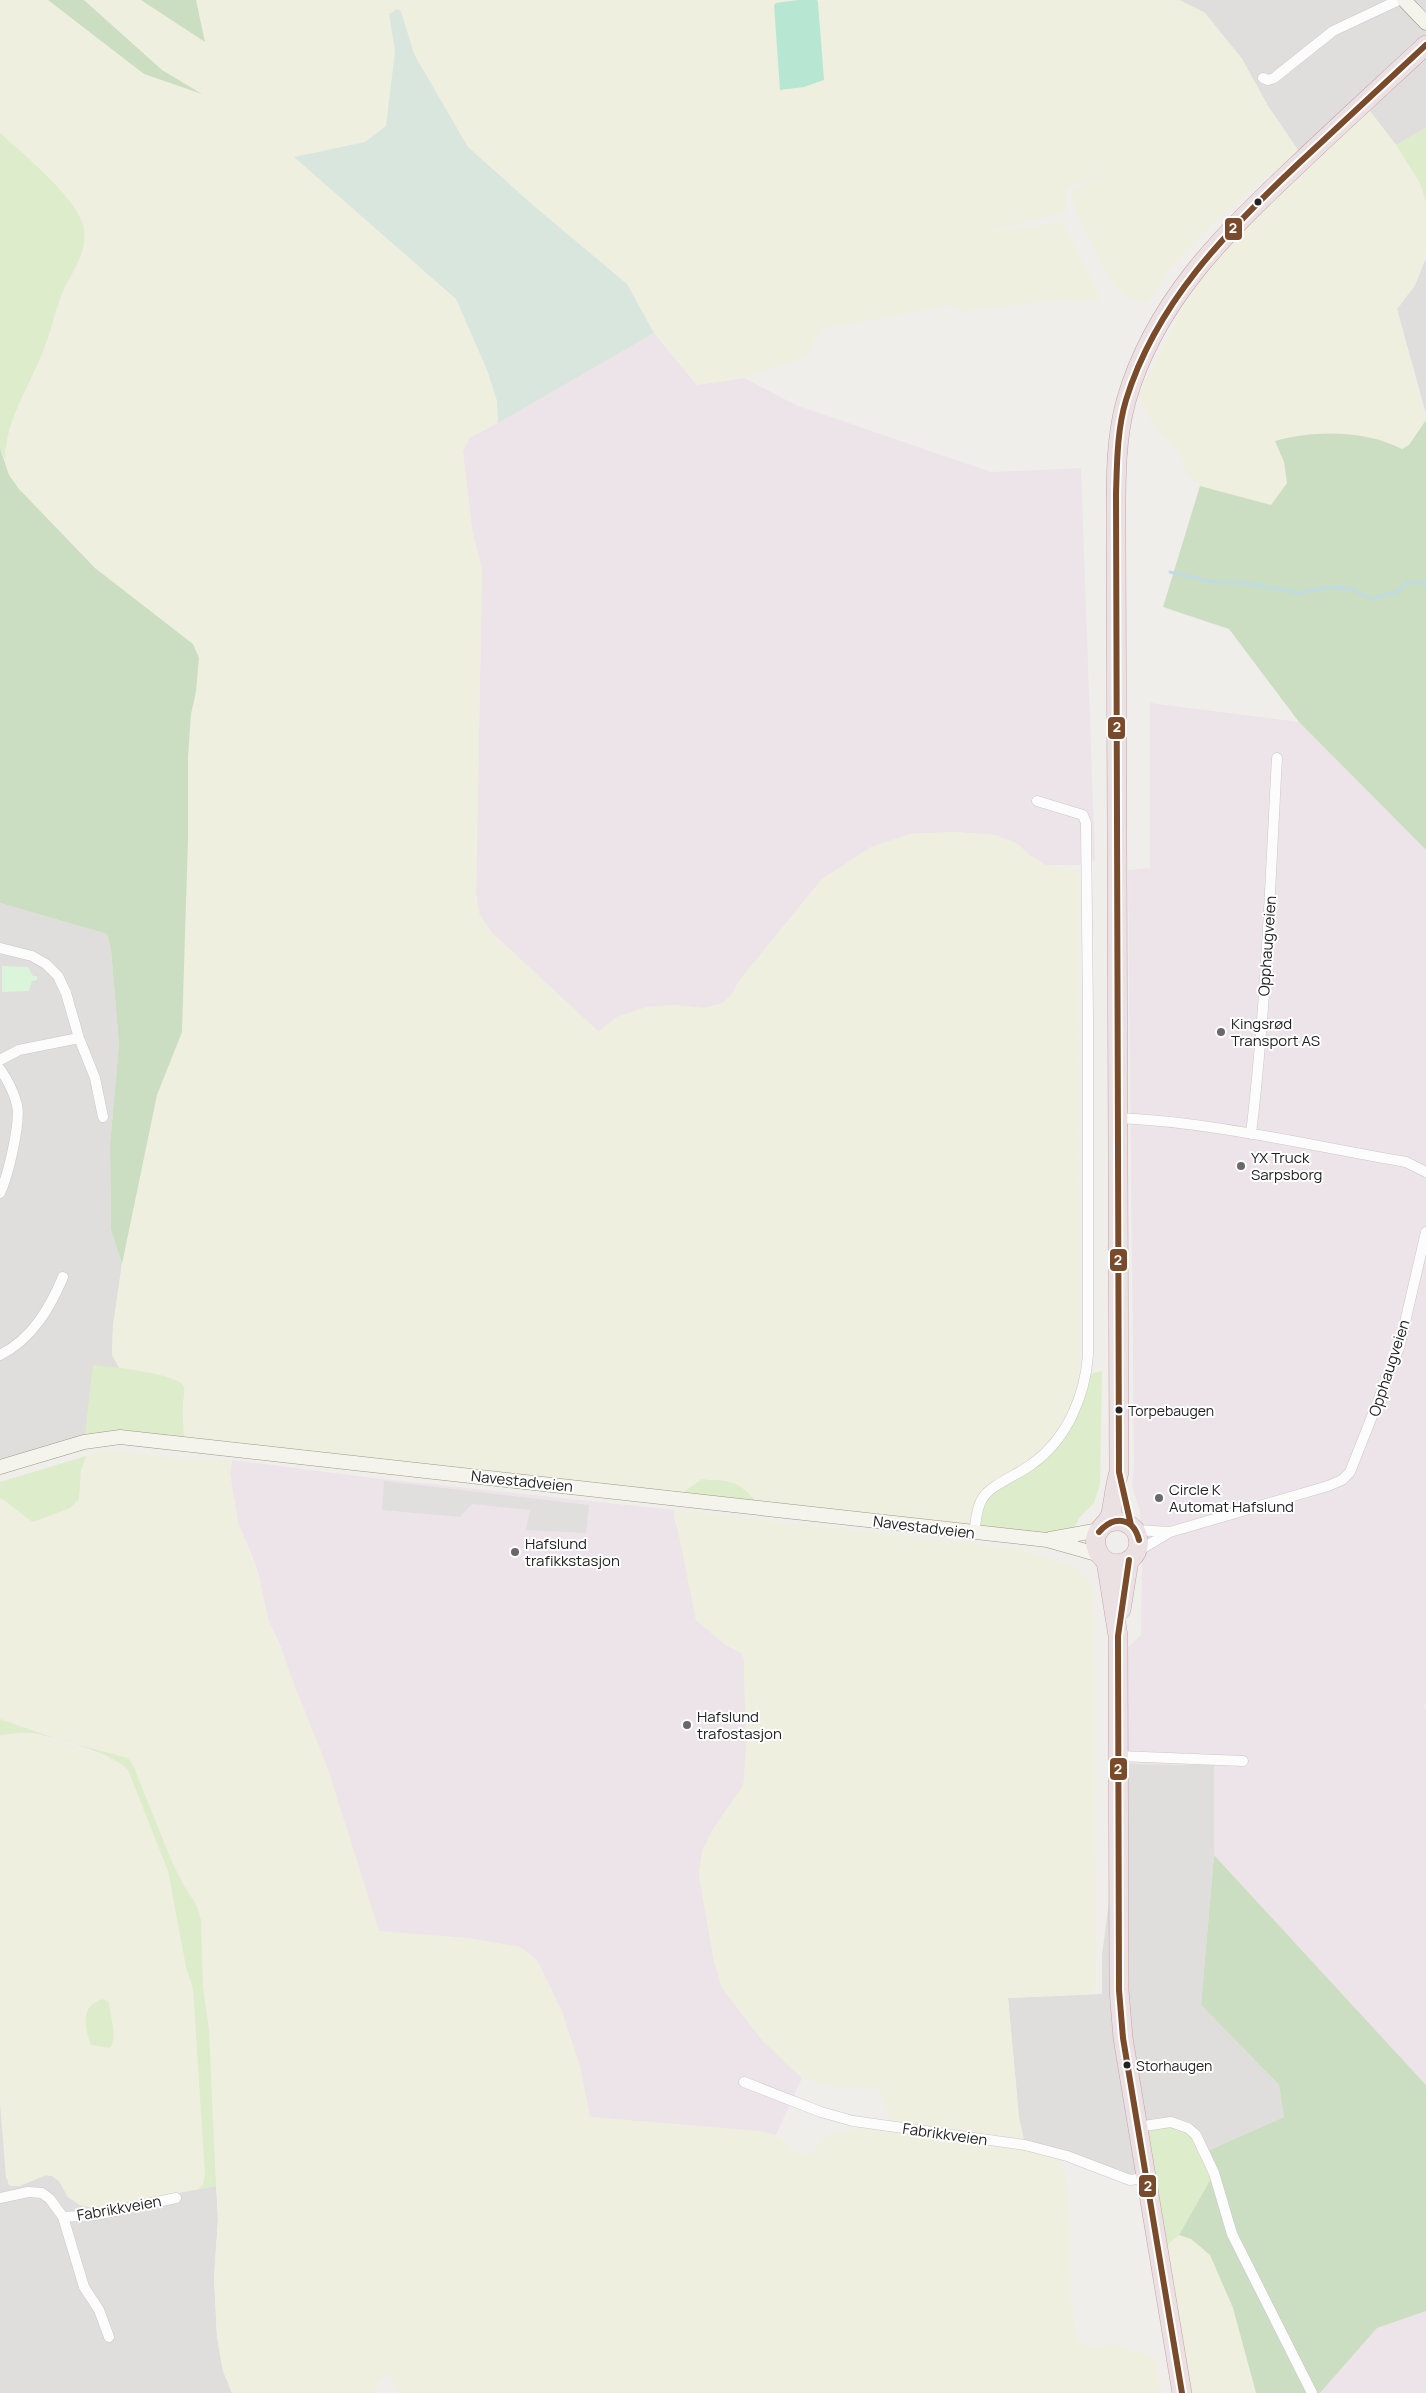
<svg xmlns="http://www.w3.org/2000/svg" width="1426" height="2393" font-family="Manrope,sans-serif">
  <rect width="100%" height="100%" fill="#f0eeeb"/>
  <path fill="#dfdedc" d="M1179,0H1426V128L1396,145L1363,103L1300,153L1268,106L1242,59L1205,13Z
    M1426,258V414L1397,309L1415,285Z
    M0,903L107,934L111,950L119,1044L110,1145L111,1230L122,1264L113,1326L112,1355L119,1367L120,1437L0,1467Z
    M1126,1764L1214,1765V1855L1201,2005L1279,2085L1284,2117L1146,2178L1130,2180L1025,2145L1019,2118L1008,1998L1102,1994V1955L1125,1782Z
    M0,2101L6,2178L19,2186L46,2175L52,2176L59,2181L68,2197L80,2205L89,2207L106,2206L216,2186L218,2220L214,2276L217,2337L223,2371L232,2393H0Z"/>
  <path fill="#ede4e9" d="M654,333L697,385L744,378L796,405L991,472L1081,468L1095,860L1086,865H1046L1029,855L1018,844L995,835L953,832L910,834L822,879L739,981L732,994L723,1003L705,1008L673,1005L647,1007L617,1017L599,1032L490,931L479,913L476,894L482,570L472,529L463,452L468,438Z
    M1150,703L1299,722L1426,850V1701L1424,1708L1426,1709V2085L1214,1855V1765L1126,1764V1649L1141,1635L1142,1564L1140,1511L1132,1486L1134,1464L1128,870L1150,868Z
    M232,1460L374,1478L674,1510V1518L710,1631L727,1646L742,1653L744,1660L746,1747L744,1782L741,1789L713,1829L702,1852L699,1875L714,1961L722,1988L763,2041L802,2078L776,2135L590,2117L580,2067L562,2012L537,1960L520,1947L467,1938L379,1932L281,1647L268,1619L259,1576L252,1555L238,1523L230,1474Z
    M1426,2311V2393H1320L1377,2328Z"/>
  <path fill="#efefdf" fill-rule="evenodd" d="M0,0H48L144,74L199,93L162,70L84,0H141L204,41L196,0H1179L1205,13L1242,59L1268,106L1300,153L1264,179L1217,220L1169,269L1151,298L1145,303L1126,297L1116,286L1106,272L1074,208L1071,191L1103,172L1065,188L1067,212L984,233L1063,222L1098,292V301H1049L964,311L951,305L821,329L806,357L744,378L697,385L654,333L627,284L534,206L468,147L414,54L401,10L391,26L395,51L386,126L365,142L295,157L457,299L487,370L497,401L498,423L469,438L463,452L472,529L482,570L476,894L479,913L490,931L598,1032L617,1017L647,1007L673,1005L705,1008L723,1003L732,994L739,981L822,879L871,847L910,834L953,832L995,835L1018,844L1029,855L1046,865L1075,869L1079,876L1080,1284V1355L1078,1376L1070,1420L974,1533L761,1508L729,1481L702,1479L675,1498L184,1443L182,1418L184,1388L119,1367L112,1355L113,1326L122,1264L157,1095L182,1032L188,839V758L191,714L196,692L199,658L193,644L95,568L19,489L9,475L5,459V442L9,425L45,347L60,299L84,247V232L82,221L71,203L0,133Z
    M1364,103L1406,158L1420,183L1426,202V248L1424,261L1415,285L1397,309L1426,420L1409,445L1402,449L1386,441H1276L1284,462L1287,484L1271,506L1200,486L1186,473L1179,453L1150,420L1138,395L1185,304L1213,263Z
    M104,1449L175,1458L232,1460L230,1474L238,1523L259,1576L268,1619L328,1769L379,1931L467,1938L520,1947L537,1960L562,2012L580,2066L590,2117L759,2131L776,2135L798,2153L808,2154L814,2151L822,2140L833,2132L889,2126L890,2121L881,2092L877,2089L824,2086L802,2078L763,2041L722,1988L714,1961L699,1875L702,1852L713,1829L741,1789L744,1782L746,1747L744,1660L742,1653L722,1642L696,1620L674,1510L1021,1549L1076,1567L1090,1583L1094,1593L1096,1987L1091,1994L1008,1998L1019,2118L1025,2145L1058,2153L1066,2178L1069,2204L1071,2301L1076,2336L1087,2348L1117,2344L1132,2352L1146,2353L1156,2360L1161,2393H399L391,2378L385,2374L376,2384V2393H232L223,2371L217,2337L214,2276L218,2220L211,2066L209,2029L203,1987L201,1920L197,1906L183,1884L172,1862L131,1761L60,1740L0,1719V1498L10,1503L24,1517L79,1499L81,1470L86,1456Z
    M30,1733L113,1758L124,1765L128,1770L168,1871L186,1967L193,1989L205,2174L203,2184L198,2189L106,2206L89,2207L80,2205L68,2197L59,2181L52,2176L46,2175L19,2186H11L8,2184L0,2101V1735ZM108,2003L113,2030L86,2027Z
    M1179,2235L1191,2239L1210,2255L1233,2308L1256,2393H1182L1159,2252Z"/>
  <path fill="#ddeccb" d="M1426,128V202L1420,183L1396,145Z
    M0,133C23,154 72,194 82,222C92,250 69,274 60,299C54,315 51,331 45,346C31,385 6,417 5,459L0,448Z
    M93,1365C108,1366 177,1374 183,1385C186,1390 183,1399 183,1405C182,1418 184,1430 184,1443L84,1442Z
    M1102,1371L1100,1484L1094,1503L1079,1518L1074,1528C1041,1537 1008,1537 974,1533L982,1499L1057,1440L1087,1375Z
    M86,1456L81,1470L79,1499L70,1508L33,1522C21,1515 12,1504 0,1498V1482Z
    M702,1479C710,1481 722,1479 730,1482C743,1485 754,1498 761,1508L675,1498Z
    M0,1719L60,1740L128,1758L133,1765L172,1862L183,1884L197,1906L201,1920L203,1987L209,2029L216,2186L198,2189L203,2184L205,2174L193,1989L186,1967L168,1871L128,1770C116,1754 52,1736 31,1733C21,1732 10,1735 0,1735Z
    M104,1999L109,2003C110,2016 118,2037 110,2048L91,2045C84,2027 80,2004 104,1999Z
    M1171,2122L1188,2128L1214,2173L1179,2235L1159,2252L1137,2127Z"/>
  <path fill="#cbdec1" d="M48,0H84L162,70L202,94L144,74Z
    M141,0H196L205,42Z
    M1426,420V850L1299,722L1229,629L1163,607L1200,486L1271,505L1287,483L1284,462L1275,441C1315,430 1365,430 1402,449L1409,445Z
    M0,448L9,475L19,489L95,568L193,644L199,658L196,692L191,714L188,758V839L182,1032L157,1095L122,1264L111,1230L110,1145L119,1044L111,950L107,934L0,903Z
    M1214,1855L1426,2085V2311L1377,2328L1320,2393H1256L1233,2308L1210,2255L1191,2239L1179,2235L1214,2173L1205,2152L1284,2117L1279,2085L1201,2005Z"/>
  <path fill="#d9e6de" d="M397,9L401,11L414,54L468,147L534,206L627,284L654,333L498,423L497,401L487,370L456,299L294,157L365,142L386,126L395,51L389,14Z"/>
  <path fill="#daf5da" d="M2,966L28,967L33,976H37V980L32,981L29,991L2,992Z"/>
  <path fill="#b7e6d2" d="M798,0H817L818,3L824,80L804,87L780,90L774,5L776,3Z"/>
  <path fill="#e0dfde" d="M384,1481L589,1505L586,1533L526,1530L530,1510L472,1504L460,1517L382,1510Z"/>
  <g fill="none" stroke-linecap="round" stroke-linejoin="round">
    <path stroke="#bfdbe3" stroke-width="3" d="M1170,572L1208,581L1252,584L1299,593L1328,587L1348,588L1372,599L1397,592L1407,582L1425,584L1426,587"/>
    <g stroke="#c9c8c7" stroke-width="11">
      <path id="street" d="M1263,78L1268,80L1274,78L1333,31L1399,0
        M0,948L32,956L46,964L58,976L66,993L79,1038L95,1078L103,1117
        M0,1060L19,1050L79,1038
        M0,1069C7,1079 14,1093 17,1105C21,1122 8,1176 0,1193
        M1118,1118C1214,1122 1311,1146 1406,1162L1426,1172
        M1251,1134C1266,1009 1270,884 1277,758
        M0,1355C32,1339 50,1308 63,1277
        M1135,1530L1170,1532
        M974,1533C976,1522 976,1509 982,1499C990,1485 1018,1475 1032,1464C1067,1439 1085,1396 1088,1355V1016L1086,823L1083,815L1037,801
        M1138,1551L1170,1532L1328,1486L1342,1480L1350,1472L1399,1348L1426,1232
        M1119,1756L1243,1761
        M744,2082L821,2112L853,2121L1025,2145L1067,2156L1130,2180L1146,2178
        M1137,2127L1171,2122L1188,2128L1196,2135L1214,2173L1232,2234L1312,2393
        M0,2198L28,2192L42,2193L50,2199L63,2217L84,2287L99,2310L109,2337
        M63,2217L95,2215L176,2198"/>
    </g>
    <g stroke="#999a82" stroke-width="15">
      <path id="secondary" d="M1404,0L1426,23
        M0,1467L84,1442L120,1437L1047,1540L1100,1555
        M1050,1539L1099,1530"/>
    </g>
    <g stroke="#c5a2ac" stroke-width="20">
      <path id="highway" d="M1107,1523C1119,1519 1127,1521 1135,1530C1140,1539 1140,1550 1132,1558C1126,1563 1118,1565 1111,1563C1098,1559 1092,1543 1098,1532C1103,1524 1109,1522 1111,1513C1114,1499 1115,1485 1119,1472L1116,525C1116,484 1115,441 1126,401C1154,303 1221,237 1293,169C1337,127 1382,86 1426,45
        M1106,1561L1118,1636L1119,1990L1123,2038L1182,2393
        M1121,1610L1129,1560"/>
    </g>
    <use href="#street" stroke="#fdfcfc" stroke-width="10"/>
    <use href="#secondary" stroke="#f4f4ed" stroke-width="14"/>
    <use href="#highway" stroke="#ebe0e2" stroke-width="19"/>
    <g stroke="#fff" stroke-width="10">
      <path id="bus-1" d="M1131,1525L1119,1472L1116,494C1117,463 1117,430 1126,400C1156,303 1226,232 1298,164C1341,124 1383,85 1426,45
        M1099,1532C1113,1516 1133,1516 1139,1540
        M1129,1560L1118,1636L1119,1990L1123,2038L1182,2393"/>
    </g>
    <use href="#bus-1" stroke="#7a4b2a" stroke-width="6"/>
  </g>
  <g fill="#222" stroke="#fff" stroke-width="2">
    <circle cx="1258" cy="202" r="4.5"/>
    <circle cx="1119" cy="1410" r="4.5"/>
    <circle cx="1127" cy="2065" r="4.5"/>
  </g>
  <g fill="#6a6968" stroke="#fff" stroke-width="2">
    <circle cx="1221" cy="1032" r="5"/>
    <circle cx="1241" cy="1166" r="5"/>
    <circle cx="1159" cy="1498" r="5"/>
    <circle cx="515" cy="1552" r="5"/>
    <circle cx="687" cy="1725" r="5"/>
  </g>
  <g text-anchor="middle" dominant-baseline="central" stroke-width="4" stroke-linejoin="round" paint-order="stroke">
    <g font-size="14" fill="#222" stroke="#fff" text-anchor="start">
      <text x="1128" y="1410">Torpebaugen</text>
      <text x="1136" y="2065">Storhaugen</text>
    </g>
    <g font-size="15" fill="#222" stroke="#fff">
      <text transform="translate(1267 946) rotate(-86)">Opphaugveien</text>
      <text transform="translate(1389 1368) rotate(-72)">Opphaugveien</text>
      <text transform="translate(522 1481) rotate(6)">Navestadveien</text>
      <text transform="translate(924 1527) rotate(7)">Navestadveien</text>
      <text transform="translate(945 2134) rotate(8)">Fabrikkveien</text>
      <text transform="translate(119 2208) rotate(-10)">Fabrikkveien</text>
    </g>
    <g font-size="15" fill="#222" stroke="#fff" text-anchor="start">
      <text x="1231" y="1023">Kingsrød<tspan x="1231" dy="17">Transport AS</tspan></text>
      <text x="1251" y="1157">YX Truck<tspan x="1251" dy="17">Sarpsborg</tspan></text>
      <text x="1169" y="1489">Circle K<tspan x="1169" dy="17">Automat Hafslund</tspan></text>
      <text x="525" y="1543">Hafslund<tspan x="525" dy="17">trafikkstasjon</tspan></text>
      <text x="697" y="1716">Hafslund<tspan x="697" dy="17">trafostasjon</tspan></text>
    </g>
  </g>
  <g stroke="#fff" stroke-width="2">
    <rect x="1224" y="217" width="19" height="24" rx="5" fill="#7a4b2a"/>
    <rect x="1107" y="716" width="19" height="24" rx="5" fill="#7a4b2a"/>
    <rect x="1109" y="1248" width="19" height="24" rx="5" fill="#7a4b2a"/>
    <rect x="1109" y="1757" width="19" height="24" rx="5" fill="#7a4b2a"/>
    <rect x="1138" y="2174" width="19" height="24" rx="5" fill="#7a4b2a"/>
  </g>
  <g font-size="14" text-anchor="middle" font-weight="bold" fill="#fff">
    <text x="1233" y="233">2</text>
    <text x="1117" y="732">2</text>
    <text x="1118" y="1265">2</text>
    <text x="1118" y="1774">2</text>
    <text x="1148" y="2191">2</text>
  </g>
</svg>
